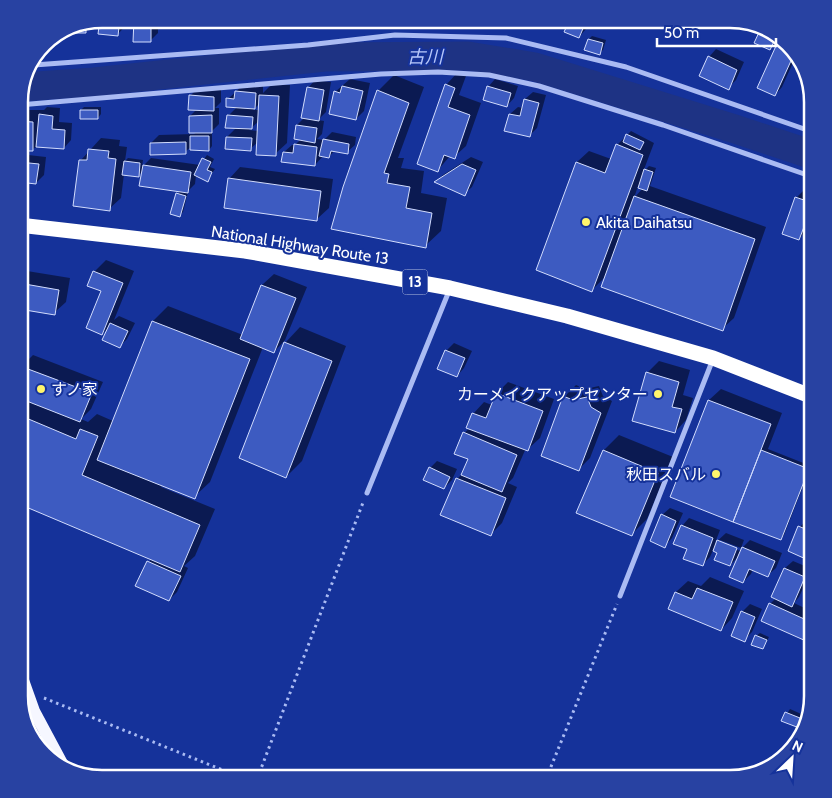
<svg xmlns="http://www.w3.org/2000/svg" width="832" height="798" font-family="Cabin,'Noto Sans JP',sans-serif">
  <rect width="100%" height="100%" fill="#15329a"/>
  <path fill="#0007" fill-rule="evenodd" d="M101,19H132L117,35Z
    M135,19H179L174,24H158V33L150,41Z
    M571,19H591L586,29L579,37L566,31Z
    M93,22L86,32L75,29Z
    M767,27L780,38L770,48Z
    M592,36L606,40L603,50L599,53L589,39Z
    M781,38L792,47L796,56L782,87L775,95Z
    M716,49L744,62L736,80L728,88L709,57Z
    M457,73L466,76L459,95L481,103L466,146L454,157L450,156L438,170L446,85Z
    M394,75L424,87L398,158H404L401,168L424,171L421,193L447,198L441,231L425,246L333,228L378,91Z
    M350,79L370,83L364,111L356,119L335,92Z
    M495,79L518,86L514,98L507,106L488,87Z
    M315,80L331,82L326,112L318,120L324,121L322,134L317,139L324,140L332,132L356,137L355,145L347,152L335,150L329,157L323,156L315,165L284,152L292,145H295L301,139L295,138L297,125L305,117L308,88Z
    M244,84L263,85V93L272,84L290,85L287,143L275,154L258,142L250,149L227,137L237,127L228,116L237,107L228,99ZM260,103L259,110H253ZM259,121L258,131L249,130Z
    M198,88L221,89V102L215,108H219V124L210,133H212V146L209,150L192,146L185,152L151,143L159,135L194,134L197,132L190,116L197,109L190,96Z
    M533,92L546,95L537,128L529,136L510,114L518,107L523,108L525,99Z
    M47,107L60,108L59,122L72,123L71,140L64,148L37,146L32,150H19V110H44Z
    M84,107H101V114L98,118L81,110Z
    M631,131L654,143L643,172L649,166L656,168L650,186L766,227L734,318L722,329L607,275L592,290L537,270L577,162L589,151L611,159L617,145ZM638,186L643,188L634,198Z
    M101,138L120,140L119,146L127,147L125,161L128,158L143,160L142,167L151,158L200,165L207,155L214,159L210,167L215,169L207,180L196,175L195,184L187,192H188L183,212L179,216L178,194L180,191L143,171L138,176L124,174L121,198L109,209L81,160Z
    M28,155L46,157L44,175L36,183L20,181L19,187V159H23Z
    M471,157L483,162L472,187L464,194L436,182L443,175Z
    M240,167L333,179L329,208L317,219L229,179Z
    M804,190L813,193V212L806,231L799,239L783,233L797,197Z
    M106,260L134,271L114,320L119,316L135,323L127,339L120,346L110,326L102,334V290L94,272Z
    M27,271L70,278L66,302L54,313L19,307V279Z
    M274,274L307,287L285,340L274,352L263,347L210,482L194,497L162,484L161,487L215,509L195,556L184,566L188,568L177,592L169,600L137,586L151,559L19,503V364H22V366L33,355L103,382L91,409L81,419L88,422L97,414L113,421L153,321L168,306L243,335L262,285Z
    M300,327L346,346L302,461L286,477L285,343Z
    M454,343L472,351L464,368L457,376L446,351Z
    M659,361L690,370L683,395L693,398L686,420L675,432L647,373Z
    M508,382L554,399L540,438L528,449L526,448L513,478L508,483L517,487L502,523L490,535L457,479L464,472L469,459L464,433L470,428L473,414L484,402L492,405L497,393Z
    M576,385L585,389L599,386L603,396L612,401L590,458L579,469L564,397Z
    M721,389L782,413L768,449L811,466L784,535L781,539L672,496L709,400Z
    M619,435L673,457L647,519L631,535L604,450Z
    M437,461L457,469L452,480L444,488L430,468Z
    M670,508L683,513L672,538L665,546L662,515Z
    M689,518L720,530L715,543L726,533L744,540L741,548L720,540V542L740,551H743L742,548L750,540L782,553L776,568L768,575L753,569L751,574L743,582L740,555L730,565L718,552L713,550L710,557L702,565L688,548L682,526Z
    M807,519L813,521V553L808,558L790,550L800,527Z
    M793,561L812,569L799,597L794,603L813,612V631L805,640L770,604L776,598L785,568Z
    M710,577L744,591L732,618L721,630L670,608L676,592L688,581L701,586Z
    M750,604L762,609L752,632L744,640L742,612Z
    M760,633L769,637L763,648L756,636Z
    M790,709L808,717L801,728L783,720Z"/>
  <g fill="none" stroke-linecap="round" stroke-linejoin="round">
    <path stroke="#1e3384" stroke-width="29" d="M23,87L94,82L325,57L468,56L535,67L735,129L813,155"/>
  </g>
  <path fill="#3d5bc1" stroke="#d2dcfd" d="M100,19H126V27H119L118,36L98,34Z
    M134,19H151V42H133Z
    M157,19H174L175,25L157,26Z
    M300,19H314L313,22L300,21Z
    M570,19H587L579,38L564,32Z
    M724,19H735L755,24L753,29L734,20L731,26L722,22Z
    M86,25V33H74V29Z
    M762,26L767,27L777,35L770,50L754,43Z
    M780,37L792,47L795,52L775,96L757,88Z
    M588,39L603,43L600,55L584,50Z
    M708,56L737,70L729,90L699,76Z
    M445,84L455,88L448,107L470,115L455,159L444,155L438,172L417,164Z
    M342,86L363,91L356,120L329,114L334,91L340,93Z
    M487,86L511,93L507,107L483,100Z
    M307,87L324,90L319,121L301,118Z
    M377,90L409,103L384,173L389,174L387,183L410,187L406,208L432,213L426,248L331,229L343,187Z
    M235,91L256,93L255,109L226,107V98L234,99Z
    M189,95L214,97V111L188,110Z
    M259,95L279,96L276,156L256,155Z
    M524,99L539,103L530,137L504,131L509,114L520,116Z
    M80,110H98V119H80Z
    M39,114L53,116L52,129L65,130L64,149L36,147Z
    M212,115V133H189V116Z
    M227,115L253,117L252,129L225,128Z
    M19,121L33,122V151H19Z
    M296,125L317,128L315,143L294,139Z
    M626,134L644,142L640,150L623,142Z
    M190,136H209V151L190,150Z
    M226,137L252,138L251,151L225,149Z
    M323,139L349,144L348,154L331,151L329,158L319,156Z
    M186,142V154L150,155V143Z
    M294,144L317,147L315,166L281,162L283,152L293,153Z
    M616,144L643,155L592,292L536,270L576,162L605,173Z
    M88,149L109,151L108,158L116,159L110,211L73,206L79,160H87Z
    M202,158L211,162L207,170L212,172L208,182L194,175Z
    M124,161L140,163L139,177L122,175Z
    M19,162L39,164L36,184L19,182Z
    M462,164L476,170L465,196L434,182Z
    M143,165L191,172L188,193L139,186Z
    M644,169L653,172L647,191L638,188Z
    M228,178L321,191L317,221L224,208Z
    M176,193L186,196L180,217L170,214Z
    M634,196L755,239L723,331L601,287Z
    M795,197L813,203L799,240L782,234Z
    M93,271L123,283L102,335L86,328L101,291L87,286Z
    M19,283L59,290L55,315L19,309Z
    M261,285L296,298L274,353L240,339Z
    M152,321L250,359L195,499L97,460Z
    M110,323L128,331L120,348L102,340Z
    M284,342L332,361L286,478L239,458Z
    M445,350L465,358L457,377L437,369Z
    M20,366L92,393L80,422L19,398V372Z
    M646,372L679,382L672,407L682,409L675,433L632,421Z
    M496,393L543,411L528,451L466,428L472,413L486,418Z
    M563,396L573,400L587,397L591,407L601,413L579,471L541,456Z
    M708,400L771,424L733,522L670,497Z
    M19,415L76,439L80,429L98,436L82,475L200,525L180,572L19,504Z
    M463,432L517,455L502,492L461,475L468,459L454,454Z
    M603,450L658,473L632,536L576,513Z
    M761,450L809,469L781,540L733,522Z
    M429,467L450,477L444,489L423,480Z
    M456,478L506,498L491,536L440,515Z
    M661,514L676,521L665,548L650,541Z
    M681,525L713,538L703,566L683,559L687,549L673,544Z
    M798,526L813,532V548L808,560L788,551Z
    M717,540L737,548L730,566L714,560L717,553L713,551Z
    M742,547L775,561L768,577L749,569L743,583L729,577Z
    M147,561L181,576L169,601L135,586Z
    M784,568L805,577L792,607L771,597Z
    M697,588L733,602L721,631L668,609L675,592L692,599Z
    M769,603L813,623L806,641L761,621Z
    M741,611L755,617L745,642L731,636Z
    M755,635L767,640L763,649L751,645Z
    M785,712L805,720L802,729L781,721Z"/>
  <g fill="none" stroke-linecap="round" stroke-linejoin="round">
    <path stroke="#aabbf3" stroke-width="3" stroke-dasharray="2.5 4" stroke-linecap="butt" d="M44,698L245,779
      M257,779L364,500
      M546,779L617,604"/>
    <path stroke="#aabbf3" stroke-width="5" d="M34,65L308,45L395,35L506,38L626,67L813,132
      M19,105L381,74L438,72L489,75L539,86L663,125L813,177
      M367,493L449,291
      M620,596L713,359"/>
    <path stroke="#f6f7ff" stroke-width="12" d="M19,669L34,711L65,769"/>
    <path stroke="#fff" stroke-width="15" d="M19,225L245,251L450,288L567,316L713,358L813,397"/>
  </g>
  <g fill="#fff56c" stroke="#15329a" stroke-width="2">
    <circle cx="586" cy="222" r="5"/>
    <circle cx="41" cy="389" r="5"/>
    <circle cx="658" cy="394" r="5"/>
    <circle cx="716" cy="474" r="5"/>
  </g>
  <g text-anchor="middle" dominant-baseline="central" stroke-width="4" stroke-linejoin="round" paint-order="stroke">
    <rect fill="#15329a" stroke="#b9c2e1" stroke-width="1" x="402.5" y="269.5" width="25" height="25" rx="4"/>
    <g font-size="15" font-weight="bold" fill="#fff">
      <text x="415" y="282">13</text>
    </g>
    <g font-size="16" fill="#fff" stroke="#15329a" text-anchor="start">
      <text x="596" y="222">Akita Daihatsu</text>
      <text x="51" y="389">すノ家</text>
      <text x="648" y="394" text-anchor="end">カーメイクアップセンター</text>
      <text x="706" y="474" text-anchor="end">秋田スバル</text>
    </g>
    <g font-size="16" fill="#fff" stroke="#15329a">
      <text transform="translate(300 245) rotate(9)">National Highway Route 13</text>
    </g>
    <g font-size="18" font-style="italic" fill="#b6c6f9" stroke="#15329a">
      <text x="425" y="57">古川</text>
    </g>
  </g>
  <path d="M0 0H832V798H0ZM102 28H730A74 74 0 0 1 804 102V696A74 74 0 0 1 730 770H102A74 74 0 0 1 28 696V102A74 74 0 0 1 102 28Z" fill="#2842a2" fill-rule="evenodd"/>
  <path fill="none" stroke="#fff" stroke-width="2.5" d="M102 28H730A74 74 0 0 1 804 102V696A74 74 0 0 1 730 770H102A74 74 0 0 1 28 696V102A74 74 0 0 1 102 28Z"/>
  <g transform="translate(792 758) rotate(25)" stroke="#15329a" stroke-width="4" paint-order="stroke">
  <path d="M0-4L9 19L0 12L-9 19Z" fill="#ffffff"/>
  <text y="-8" font-size="14" font-weight="bold" text-anchor="middle" fill="#ffffff">N</text>
  </g>
  <path d="M657 38v8h119v-8" fill="none" stroke="#ffffff" stroke-width="2.5"/>
  <text x="664" y="38" font-size="15" fill="#ffffff" stroke="#15329a" stroke-width="4" paint-order="stroke">50 m</text>
</svg>
